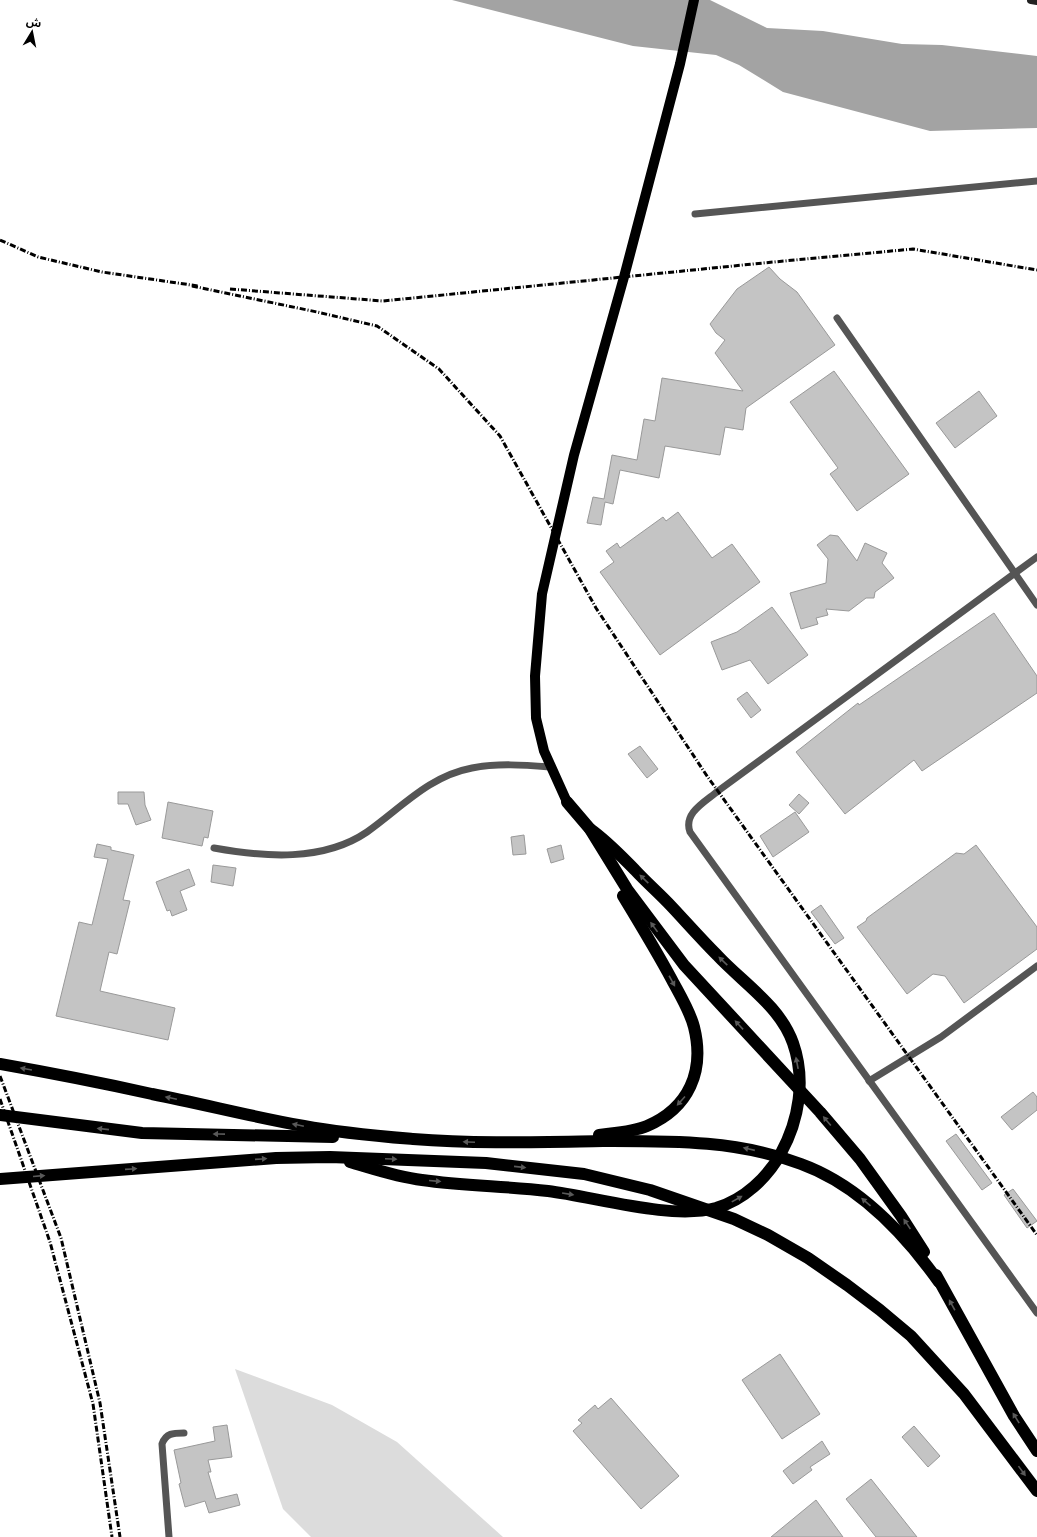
<svg xmlns="http://www.w3.org/2000/svg" width="1037" height="1537" font-family="Arial,'Noto Sans Arabic',sans-serif">
	<style>
		.green { fill: #dcdcdc }
		.water { fill: #a3a3a3 }
		.building { fill: #c4c4c4; stroke: #999 }
		.lines { fill: none; stroke-linecap: round; stroke-linejoin: round }
		.lane { stroke: #555; stroke-width: 7 }
		.secondary { stroke: #222; stroke-width: 8 }
		.primary { stroke: #000; stroke-width: 10 }
		.highway { stroke: #000; stroke-width: 12 }
		.rail { stroke: #000; stroke-width: 3; stroke-dasharray: 6 2 1 2; stroke-linecap: butt }
		.oneway { fill: #595959 }
	</style>
	<rect width="100%" height="100%" fill="#fff"/>
	<polygon class="green" points="235,1369 332,1405 397,1442 503,1537 311,1537 283,1509"/>
	<polygon class="water" points="452,0 710,0 767,28 823,31 902,44 942,45 1037,56 1037,128 930,131 783,92 739,65 716,55 633,46"/>
	<g class="building">
		<polygon points="769,267 780,279 797,292 835,345 746,408 743,430 725,427 720,455 665,446 659,478 620,470 613,504 605,502 601,525 587,523 593,497 604,499 612,455 637,460 644,419 655,421 662,378 743,391 715,353 725,340 716,333 710,324 737,289"/>
		<polygon points="834,371 909,474 857,511 830,474 838,468 790,402"/>
		<polygon points="979,391 997,416 955,448 936,423"/>
		<polygon points="678,512 712,558 732,544 760,582 660,655 600,572 614,562 606,551 617,543 620,548 663,517 666,521"/>
		<polygon points="830,535 838,536 857,561 865,543 887,553 882,563 894,578 875,592 874,598 866,598 849,611 826,609 828,615 816,618 818,624 801,629 790,593 826,583 828,559 817,545"/>
		<polygon points="772,607 808,655 768,684 750,660 722,670 711,642 737,632"/>
		<polygon points="994,613 1037,676 1037,693 922,771 914,760 845,814 796,752 858,703 859,705"/>
		<polygon points="747,692 761,710 751,718 737,699"/>
		<polygon points="640,746 658,769 647,778 628,754"/>
		<polygon points="118,792 144,792 145,805 151,820 136,825 128,804 118,804"/>
		<polygon points="799,794 809,803 799,814 789,805"/>
		<polygon points="168,802 213,811 208,838 204,837 202,846 162,838"/>
		<polygon points="795,812 809,832 773,857 760,836"/>
		<polygon points="524,835 526,854 513,855 511,837"/>
		<polygon points="97,844 111,847 111,850 134,855 123,900 130,901 117,954 109,952 100,991 175,1008 168,1040 56,1016 79,922 92,925 108,859 94,857"/>
		<polygon points="561,845 564,859 551,863 547,849"/>
		<polygon points="976,845 1037,927 1037,949 964,1003 945,976 933,974 907,994 857,927 866,921 867,918 956,853 964,854"/>
		<polygon points="213,865 236,868 233,886 211,882"/>
		<polygon points="189,869 195,885 180,891 187,910 172,916 170,910 167,911 156,882"/>
		<polygon points="821,905 844,938 835,944 811,912"/>
		<polygon points="1033,1092 1037,1097 1037,1110 1012,1130 1001,1117"/>
		<polygon points="956,1134 992,1183 982,1190 946,1141"/>
		<polygon points="1013,1189 1037,1221 1027,1228 1004,1195"/>
		<polygon points="780,1354 820,1414 782,1439 742,1380"/>
		<polygon points="611,1398 679,1476 641,1509 573,1431 582,1423 578,1420 595,1405 598,1409"/>
		<polygon points="227,1425 232,1457 208,1460 211,1472 208,1472 216,1499 237,1494 240,1505 209,1513 205,1501 185,1507 179,1484 181,1483 174,1450 215,1441 213,1427"/>
		<polygon points="914,1426 940,1456 928,1467 902,1437"/>
		<polygon points="822,1441 830,1454 810,1467 812,1470 793,1484 783,1471"/>
		<polygon points="871,1479 917,1537 876,1537 846,1499"/>
		<polygon points="816,1500 843,1537 771,1537"/>
	</g>
	<g class="lines">
		<g class="lane">
			<polyline points="695,214 1037,181"/>
			<polyline points="837,318 1037,605"/>
			<path d="M1037 557 718 791C705 802 683 813 690 832L1037 1313"/>
			<path d="M214 848C264 857 323 862 367 832 401 808 429 776 472 768 497 763 524 765 550 767"/>
			<polyline points="869,1081 941,1037 1037,966"/>
			<path d="M169 1537 162 1444C166 1433 173 1433 184 1433"/>
		</g>
		<polyline class="secondary" points="1031,0 1037,1"/>
		<polyline class="primary" points="567,802 544,751 536,718 535,676 542,594 574,455 624,277 680,64 694,0"/>
		<g class="highway">
			<polyline points="567,802 590,829 627,889 684,965 820,1112 860,1159 901,1216 924,1252"/>
			<path d="M0 1064C51 1073 102 1083 152 1094 203 1104 253 1117 304 1126 340 1133 377 1136 413 1139 476 1144 540 1142 603 1141 671 1141 737 1140 801 1164 859 1185 904 1233 939 1282"/>
			<polyline points="0,1115 142,1133 333,1137"/>
			<path d="M599 1135C614 1133 633 1132 647 1126 689 1108 705 1071 694 1027 690 1011 680 995 672 980 657 952 640 924 623 896"/>
			<path d="M350 1162C374 1169 397 1177 422 1180 464 1186 506 1186 548 1191 596 1197 670 1220 716 1208 744 1200 768 1177 781 1153 799 1120 806 1080 793 1043 780 1006 743 983 717 955 701 939 687 923 672 907 660 894 647 883 635 870 620 855 607 841 590 829"/>
			<polyline points="0,1179 276,1158 330,1157 486,1163 584,1174 650,1190 734,1219 768,1235 808,1258 847,1285 880,1310 911,1336 964,1394 1037,1491"/>
			<polyline points="936,1275 1014,1416 1037,1451"/>
		</g>
		<g class="rail">
			<polyline points="0,240 38,257 102,272 198,286"/>
			<polyline points="192,286 317,312 377,326 439,369 500,436 596,608 707,776 1037,1235"/>
			<polyline points="230,289 383,301 763,263 913,249 1037,270"/>
			<polyline points="0,1076 61,1238 100,1403 120,1537"/>
			<polyline points="0,1099 50,1242 93,1404 112,1537"/>
		</g>
	</g>
	<defs><path id="oneway-solid" d="M-6-.8H1V-3.2L6.5 0L1 3.2V.8H-6Z"/></defs>
	<g class="oneway">
		<use href="#oneway-solid" transform="translate(644 879) rotate(-136)"/>
		<use href="#oneway-solid" transform="translate(654 927) rotate(-126)"/>
		<use href="#oneway-solid" transform="translate(723 961) rotate(-136)"/>
		<use href="#oneway-solid" transform="translate(672 981) rotate(61)"/>
		<use href="#oneway-solid" transform="translate(739 1025) rotate(-133)"/>
		<use href="#oneway-solid" transform="translate(797 1063) rotate(-101)"/>
		<use href="#oneway-solid" transform="translate(26 1069) rotate(-170)"/>
		<use href="#oneway-solid" transform="translate(171 1098) rotate(-168)"/>
		<use href="#oneway-solid" transform="translate(681 1101) rotate(132)"/>
		<use href="#oneway-solid" transform="translate(827 1121) rotate(-130)"/>
		<use href="#oneway-solid" transform="translate(298 1125) rotate(-168)"/>
		<use href="#oneway-solid" transform="translate(103 1129) rotate(-174)"/>
		<use href="#oneway-solid" transform="translate(219 1134) rotate(-179)"/>
		<use href="#oneway-solid" transform="translate(469 1142) rotate(-178)"/>
		<use href="#oneway-solid" transform="translate(749 1149) rotate(-167)"/>
		<use href="#oneway-solid" transform="translate(261 1159) rotate(-4)"/>
		<use href="#oneway-solid" transform="translate(391 1159) rotate(3)"/>
		<use href="#oneway-solid" transform="translate(520 1167) rotate(6)"/>
		<use href="#oneway-solid" transform="translate(131 1169) rotate(-4)"/>
		<use href="#oneway-solid" transform="translate(39 1176) rotate(-5)"/>
		<use href="#oneway-solid" transform="translate(435 1181) rotate(5)"/>
		<use href="#oneway-solid" transform="translate(568 1194) rotate(9)"/>
		<use href="#oneway-solid" transform="translate(737 1199) rotate(-29)"/>
		<use href="#oneway-solid" transform="translate(866 1202) rotate(-139)"/>
		<use href="#oneway-solid" transform="translate(907 1224) rotate(-124)"/>
		<use href="#oneway-solid" transform="translate(952 1305) rotate(-119)"/>
		<use href="#oneway-solid" transform="translate(1016 1418) rotate(-122)"/>
		<use href="#oneway-solid" transform="translate(1022 1471) rotate(54)"/>
	</g>
	<g transform="translate(32 32) rotate(10)" stroke="#ffffff" stroke-width="3" paint-order="stroke">
	<path d="M0-3L7 15L0 10L-7 15Z" fill="#000000"/>
	<text y="-6" font-size="11" font-weight="bold" text-anchor="middle" fill="#000000">ش</text>
	</g>
</svg>
